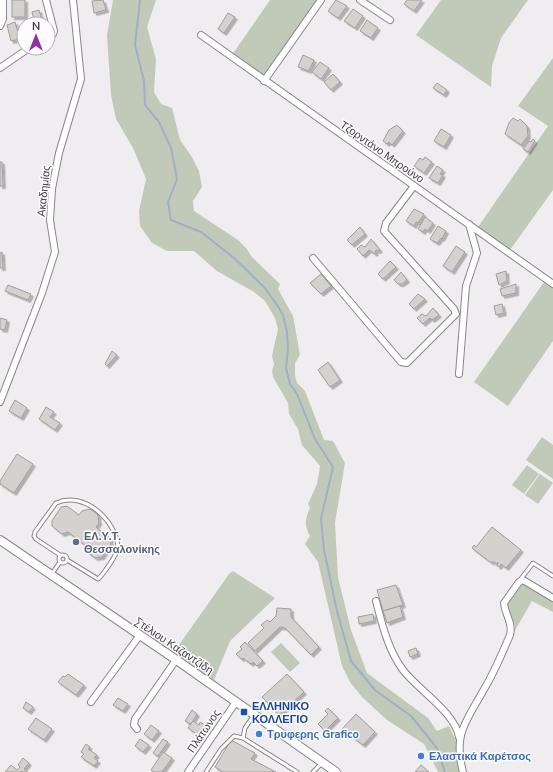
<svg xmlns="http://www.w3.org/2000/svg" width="553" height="772" font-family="'Nunito Sans',sans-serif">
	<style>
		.green { fill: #c1cab9 }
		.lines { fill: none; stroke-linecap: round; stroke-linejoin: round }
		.stream { stroke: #a0afc9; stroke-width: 2 }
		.building { fill: #d4d2cf; stroke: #a09d9b; filter: url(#shadow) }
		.lane-casing { stroke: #888689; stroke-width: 5 }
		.street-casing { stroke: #888689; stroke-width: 8 }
		.secondary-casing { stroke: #888689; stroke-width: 10 }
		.lane { stroke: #fff; stroke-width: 3 }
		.street { stroke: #fff; stroke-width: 6 }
		.secondary { stroke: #fff; stroke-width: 8 }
		.service-dot { fill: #5c6f8a; stroke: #fdfbfe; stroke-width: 1.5 }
		.transit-dot { fill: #1a4fb4; stroke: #fdfbfe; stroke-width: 1.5 }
		.shop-dot { fill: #3f7fe0; stroke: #fdfbfe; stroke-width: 1.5 }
		.labels { text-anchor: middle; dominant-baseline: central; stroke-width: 3; stroke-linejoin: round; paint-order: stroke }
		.street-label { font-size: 11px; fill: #3d3c3d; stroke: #fdfbfe }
		.service-label { font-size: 11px; font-weight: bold; fill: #4e5e75; stroke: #fdfbfe; text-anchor: start }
		.transit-label { font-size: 11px; font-weight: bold; fill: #164399; stroke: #fdfbfe; text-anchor: start }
		.shop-label { font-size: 11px; font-weight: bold; fill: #366cbe; stroke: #fdfbfe; text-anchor: start }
	</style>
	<defs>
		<filter id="shadow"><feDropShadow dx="2.5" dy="2.5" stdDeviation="0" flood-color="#0004"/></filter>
	</defs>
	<rect width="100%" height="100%" fill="#f0edf0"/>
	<g class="green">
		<path d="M113 0H156L147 27 156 59 154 92 161 104 172 108 180 140 192 157 199 171 202 187 193 201 194 211 238 240 247 249 251 256 280 284 278 289 293 316 300 355 295 363V376L297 383 305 391 324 440 333 441 345 463 335 523 338 577 351 630 367 673 428 718 437 731 449 726 456 741 459 772H438L424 744 387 720 362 697 350 682 342 666 318 562 305 544 310 536C304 526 305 518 310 508L308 504 317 484 320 466 302 445 298 429 289 414 288 403 273 377 272 371 274 364 272 356 278 329 275 318 265 301 254 292 217 271 194 251H167L152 243 140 226 139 211 146 179 133 148 116 119 111 95 107 35Z"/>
		<polygon points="270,0 319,0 265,77 232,55"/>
		<polygon points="441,0 528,0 501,38 492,66 491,87 416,35"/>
		<polygon points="553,58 553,190 510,250 478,227 548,126 518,106"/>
		<polygon points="544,282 553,288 553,341 508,406 474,382"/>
		<polygon points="542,437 553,445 553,479 526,460"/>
		<polygon points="527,465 539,474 524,494 512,485"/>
		<polygon points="540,474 553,483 538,504 525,495"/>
		<polygon points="233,571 275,598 230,641 214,680 174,652 229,574"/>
		<polygon points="523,582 553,601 553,612 532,601 514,632 515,626 507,603 521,584"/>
		<polygon points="281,643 300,663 290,672 271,652"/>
	</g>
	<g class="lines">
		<polyline class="stream" points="140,0 135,45 144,81 145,105 159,122 171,148 177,179 168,202 171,220 201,232 234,258 265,288 277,305 283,315 287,332 288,348 286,368 290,384 297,394 315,439 333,467 321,519 324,550 337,611 351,661 375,690 411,716 437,748 445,772"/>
	</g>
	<g class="building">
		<rect x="12" y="0" width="13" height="17"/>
		<polygon points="103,0 106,10 94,13 92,1"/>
		<polygon points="336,0 347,6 338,18 328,11"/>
		<polygon points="407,0 422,0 414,11 404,4"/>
		<polygon points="353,9 363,16 355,28 344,21"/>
		<polygon points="39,10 43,24 35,24 32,12"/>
		<polygon points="228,13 235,17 224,33 218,29"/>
		<polygon points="367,20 378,28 371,38 360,31"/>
		<polygon points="15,22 20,39 11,41 7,25"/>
		<polygon points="303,55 314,60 309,71 298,67"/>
		<polygon points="320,62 329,68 321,79 312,72"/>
		<polygon points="333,74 340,82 331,90 324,82"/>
		<polygon points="437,83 447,90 444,95 433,88"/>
		<polygon points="513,118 518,121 520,119 527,126 528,136 521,145 505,134 509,123"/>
		<polygon points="397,125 403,131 392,145 389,142 387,144 383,141 389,130"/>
		<polygon points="441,129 451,135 444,147 434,141"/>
		<polygon points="533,139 535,141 528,152 523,149 529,141 531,142"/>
		<polygon points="425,157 432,162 424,173 414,166 420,158 423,160"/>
		<polygon points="0,162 2,162 3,186 0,186"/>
		<polygon points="437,166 443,170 440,174 443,175 438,183 429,178"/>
		<polygon points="414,209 424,214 418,223 416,222 414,226 406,221"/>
		<polygon points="425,217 433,223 428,231 425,229 423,232 418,229"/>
		<polygon points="438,226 446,231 442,239 441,238 437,243 430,239"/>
		<polygon points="360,227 365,234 352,245 347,240"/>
		<polygon points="371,239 380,250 378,251 376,250 375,254 369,250 363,256 357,249 361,245 365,247"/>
		<polygon points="456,246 465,252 452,272 443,266"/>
		<polygon points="2,252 3,268 0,268 0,253"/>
		<polygon points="390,261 396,267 383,279 378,274"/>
		<polygon points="506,271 507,281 499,285 496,274"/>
		<polygon points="401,272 407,280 402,284 398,284 394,280"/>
		<polygon points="321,274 331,286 321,294 310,283"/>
		<polygon points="516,284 516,293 502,296 500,289"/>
		<polygon points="8,285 31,294 28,300 5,291"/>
		<polygon points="418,294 425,299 414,309 409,304"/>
		<polygon points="502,304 504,313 496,315 494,306"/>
		<polygon points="433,308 439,315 432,320 430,318 423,324 417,318 422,314 426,316"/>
		<polygon points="0,318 7,320 5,330 0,329"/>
		<polygon points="112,351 117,355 107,366 105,364"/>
		<polygon points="328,362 340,380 330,387 318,370"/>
		<polygon points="15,400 27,408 21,418 9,411"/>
		<polygon points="46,407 54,412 50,417 60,423 55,430 39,419"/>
		<polygon points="17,454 33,464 14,493 0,484 0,481"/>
		<polygon points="67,506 79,515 82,511 90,509 98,515 99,523 96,527 110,538 111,544 102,557 95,558 86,551 86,546 68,532 62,534 52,526 52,521 61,507"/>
		<polygon points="492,527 521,550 506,568 501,564 499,567 497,566 498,562 497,564 494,562 490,562 472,548 474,545 476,547"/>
		<polygon points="396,585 403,605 383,611 377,590"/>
		<polygon points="400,606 403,617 387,623 383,611"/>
		<polygon points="277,608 291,609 291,617 319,647 311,655 285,628 280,627 255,651 248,643 264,628 261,625 267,620 270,622 276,616"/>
		<polygon points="373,614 374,621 359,624 358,617"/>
		<polygon points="245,642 263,661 257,666 253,662 251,664 243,658 241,659 236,654 242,649 240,647"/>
		<polygon points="416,648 418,654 410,657 408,651"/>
		<polygon points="68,674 84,685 76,695 58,682 63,676 65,677"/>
		<polygon points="287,674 304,692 279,715 262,697"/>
		<polygon points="118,698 128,704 123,711 113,705"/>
		<polygon points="26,702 33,707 29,712 23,708"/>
		<polygon points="328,708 338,718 325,731 318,724 328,714 325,711"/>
		<polygon points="192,710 197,714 191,724 185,721"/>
		<polygon points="356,714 375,732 363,745 342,729"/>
		<polygon points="36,718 52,729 44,740 28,729"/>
		<polygon points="193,721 199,725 200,722 205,725 198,735 188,728"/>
		<polygon points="151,725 159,731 152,740 144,734"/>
		<polygon points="140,739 149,745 143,752 135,746"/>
		<polygon points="163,739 168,742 158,756 153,753"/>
		<polygon points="231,740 255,753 251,759 276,772 223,772 215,767"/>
		<polygon points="86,744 90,747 88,749 97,755 94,758 98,761 94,766 81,757 84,754 81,752"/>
		<polygon points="163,752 172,758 162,772 154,772 151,770"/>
		<polygon points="23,758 29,763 24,769 27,772 5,772 11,765 17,770 20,767 18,765"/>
		<polygon points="421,765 429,772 415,772"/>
	</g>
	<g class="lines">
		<g class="lane-casing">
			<g id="lane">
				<circle cx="63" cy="559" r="4"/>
				<path d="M60 555 36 539 34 536 35 532 56 503C84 490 117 521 118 548 118 553 103 575 98 579L67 560"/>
				<polyline points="51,575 60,562"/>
				<polyline points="520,580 533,563 553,576"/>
				<polyline points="254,715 245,728 243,738 297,772"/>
				<polyline points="206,772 221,749 234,736 243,738"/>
				<polyline points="313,772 322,763"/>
			</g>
		</g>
		<g class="street-casing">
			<g id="street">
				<polyline points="46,0 54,31 53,34 48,38"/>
				<polyline points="360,0 390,20"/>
				<polyline points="0,26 3,19 3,0"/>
				<polyline points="201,35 553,284"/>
				<polyline points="0,68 29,48"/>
				<polyline points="264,81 321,0"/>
				<polyline points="313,258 401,362 407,363 456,314 454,309 384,231 386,223 414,186"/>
				<polyline points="459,374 466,286 477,253 469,224"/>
				<polyline points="0,402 42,293 55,252 50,220 52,189 59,153 81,79 73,0"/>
				<path d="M376 601C382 624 388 650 403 670 417 689 455 712 459 737"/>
				<polyline points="91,702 140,635"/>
				<polyline points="137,729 134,725 135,719 176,660"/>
				<polyline points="188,772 236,702"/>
				<path d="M463 772C453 734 466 722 483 691 494 673 502 654 510 635 513 622 505 615 504 603L519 582 523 580 553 598"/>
			</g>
		</g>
		<g class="secondary-casing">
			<polyline id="secondary" points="0,540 178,661 336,772"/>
		</g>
		<use href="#lane" class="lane"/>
		<use href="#street" class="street"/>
		<use href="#secondary" class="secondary"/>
	</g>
	<circle class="service-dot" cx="76" cy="542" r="4"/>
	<rect class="transit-dot" x="240" y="708" width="8" height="8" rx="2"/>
	<g class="shop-dot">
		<circle cx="259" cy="734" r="4"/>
		<circle cx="421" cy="756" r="4"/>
	</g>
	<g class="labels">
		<g class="street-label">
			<text transform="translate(382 152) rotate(35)">Τζορντάνο Μπρούνο</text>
			<text transform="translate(44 191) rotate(-84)">Ακαδημίας</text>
			<text transform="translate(174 646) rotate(34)">Στέλιου Καζαντζίδη</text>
			<text transform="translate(204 731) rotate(-56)">Πλάτωνος</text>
		</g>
		<g class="service-label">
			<text x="84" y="536">ΕΛ.Υ.Τ.<tspan x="84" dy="13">Θεσσαλονίκης</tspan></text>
		</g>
		<g class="transit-label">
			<text x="252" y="706">ΕΛΛΗΝΙΚΟ<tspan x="252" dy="13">ΚΟΛΛΕΓΙΟ</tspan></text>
		</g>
		<g class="shop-label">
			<text x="267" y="734">Τρυφερης Grafico</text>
			<text x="429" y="756">Ελαστικά Καρέτσος</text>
		</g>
	</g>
	<g transform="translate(36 36)"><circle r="19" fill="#fdfbfe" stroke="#b0afb1"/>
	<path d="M0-3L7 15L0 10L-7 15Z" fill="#8e339e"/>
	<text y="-6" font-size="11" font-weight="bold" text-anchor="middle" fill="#3d3c3d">N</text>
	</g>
</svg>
